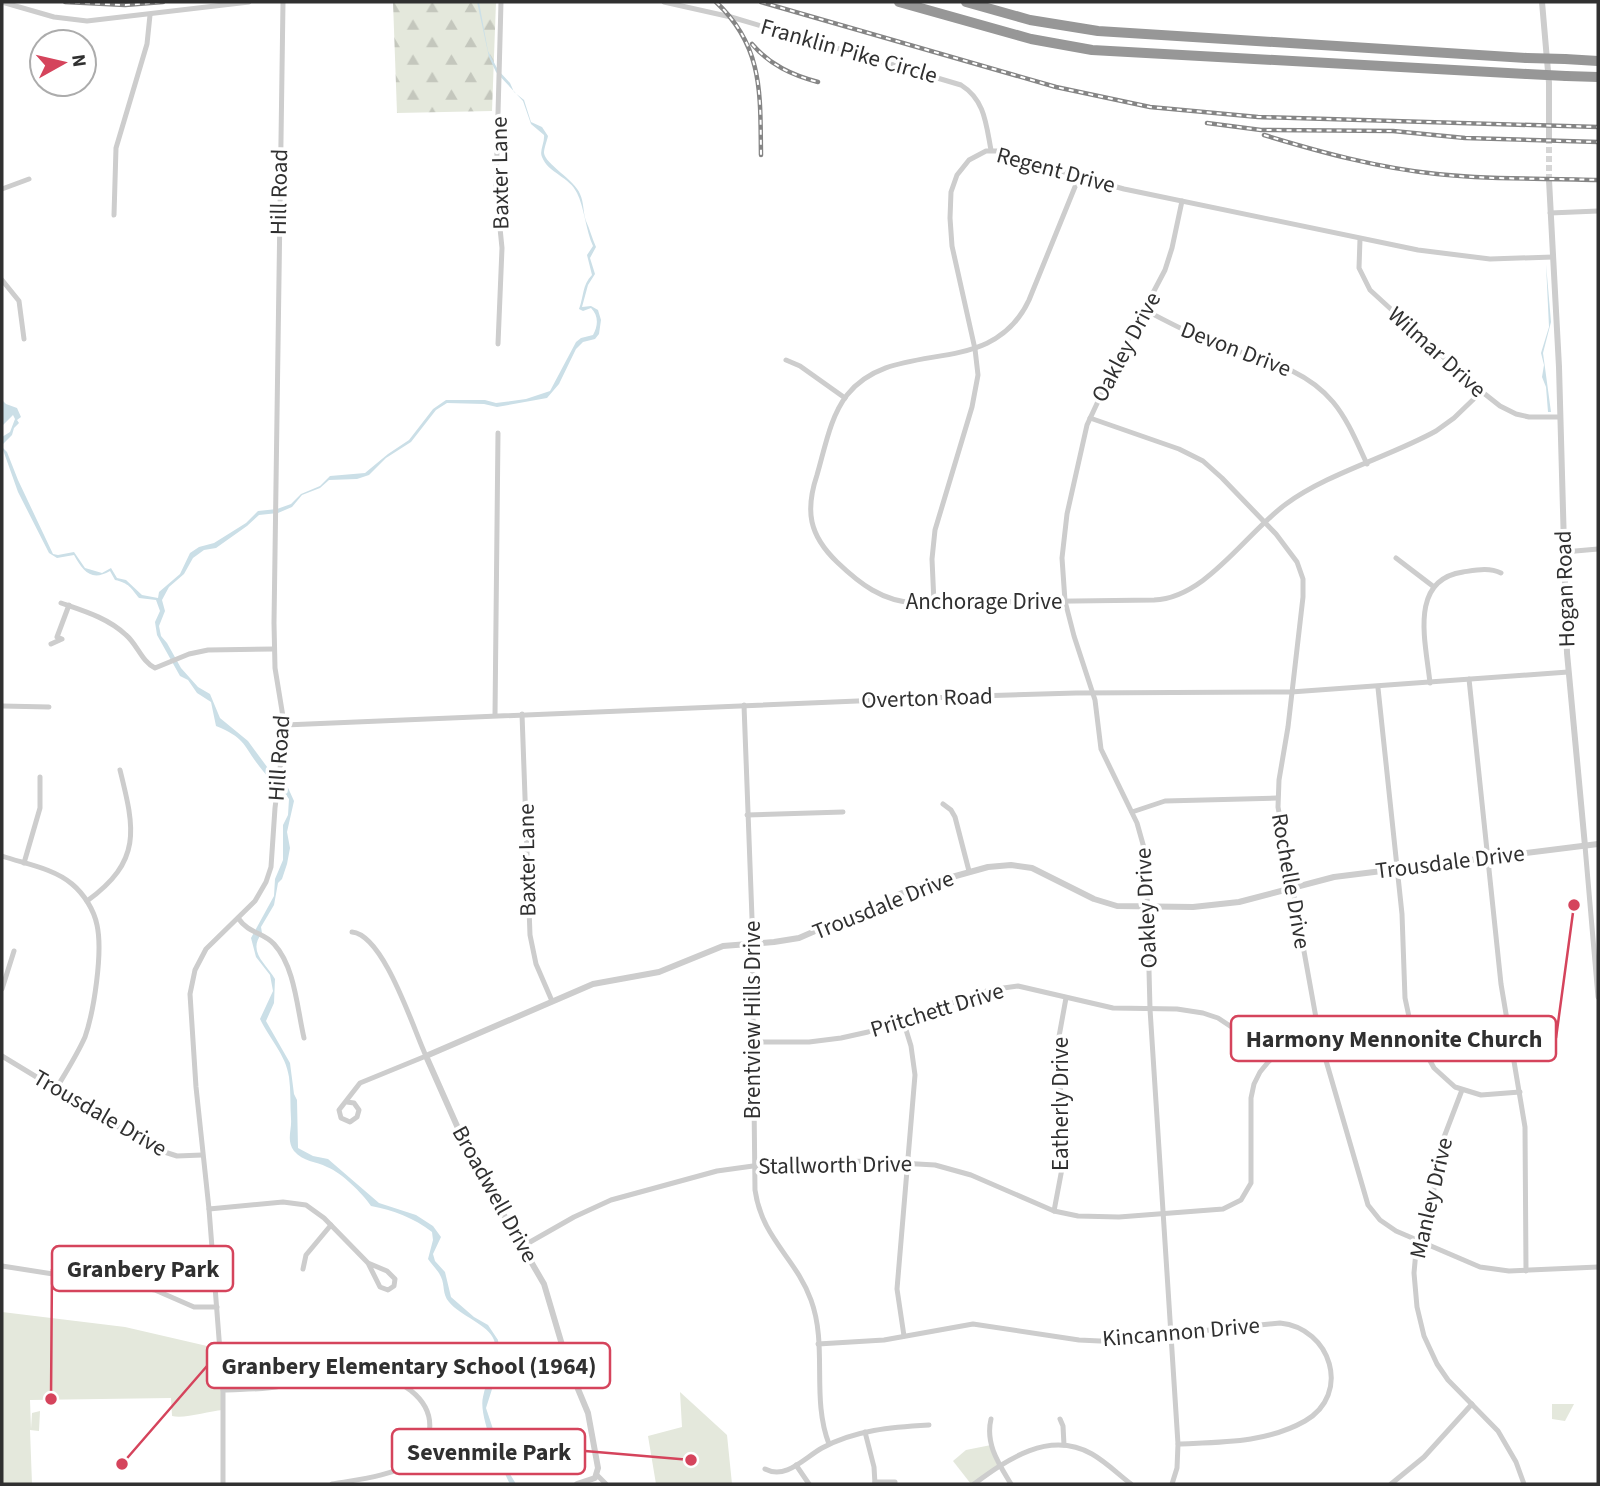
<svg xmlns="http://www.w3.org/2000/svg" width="1600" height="1486" font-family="'Source Sans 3',sans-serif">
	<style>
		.forest { fill: url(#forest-firs) }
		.park { fill: #e4e8dc }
		.water { fill: #cbdfe7 }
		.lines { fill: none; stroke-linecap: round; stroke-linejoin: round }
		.tertiary-tunnel { stroke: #d6d6d6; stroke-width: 6; stroke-dasharray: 6 3; stroke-linecap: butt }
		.minor { stroke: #cdcdcd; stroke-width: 5 }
		.tertiary { stroke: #cdcdcd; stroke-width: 6 }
		.motorway { stroke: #979797; stroke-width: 10 }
		.rail-casing { stroke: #858585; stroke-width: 4.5 }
		.rail { stroke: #fff; stroke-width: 2; stroke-dasharray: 5; stroke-linecap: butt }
		.motorway-bridge { stroke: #979797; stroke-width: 10 }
		.labels { text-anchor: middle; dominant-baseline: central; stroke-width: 7; stroke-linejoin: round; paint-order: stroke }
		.street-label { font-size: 23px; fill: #303030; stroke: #fff }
		.leader { fill: none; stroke: #d5445c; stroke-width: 2.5 }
		.callout-dot { fill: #d5445c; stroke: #fff; stroke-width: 2.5 }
		.callout { fill: #fff; stroke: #d5445c; stroke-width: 2.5 }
		.callout-label { font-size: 24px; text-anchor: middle; font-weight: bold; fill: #303030 }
	</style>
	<defs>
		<pattern id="forest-firs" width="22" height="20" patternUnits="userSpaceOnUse" patternTransform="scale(1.75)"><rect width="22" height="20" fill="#e4e8dc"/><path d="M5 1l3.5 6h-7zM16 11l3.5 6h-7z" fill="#c4c7bd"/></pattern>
	</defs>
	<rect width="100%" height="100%" fill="#fff"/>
	<polygon class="forest" points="393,2 496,2 492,111 397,113"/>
	<g class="park">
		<path d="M2 1312 125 1327 220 1349 223 1410C208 1411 185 1419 172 1416L171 1398 30 1400 31 1429 32 1413 40 1411 39 1431 30 1430 32 1484H2Z"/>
		<polygon points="680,1392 727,1435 732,1484 656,1484 648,1436 682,1427"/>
		<polygon points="1552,1404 1574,1404 1565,1421 1552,1419"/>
		<polygon points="991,1445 1001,1466 971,1484 953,1461 966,1450"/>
	</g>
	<g class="water">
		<path d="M477 2H479L488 51 498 70 510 83 514 92 524 100 531 122 542 127 548 136C547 141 544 148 544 153 545 164 575 180 580 194 584 202 583 213 586 221 590 230 592 238 596 247L590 258 595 274 588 285 582 307 591 306 598 310 601 320 599 334 595 339 583 342 576 349 559 384 547 398 497 407 484 404 447 403 436 410 411 442 386 458 369 475 357 479 329 480 320 488 302 495 292 507 278 513 259 515 247 526 216 548 204 550 193 558 184 574 169 587 162 600 165 611 159 626 161 636 167 643 181 668 198 687 210 694 220 718 248 741 273 775 285 781 294 801 287 832 290 848 287 864 282 879 278 883 274 905 261 927 262 933C247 952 266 963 275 979L274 1003 266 1021 290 1063 294 1094 297 1100 298 1148 313 1156 328 1159 379 1203 416 1215 433 1226 441 1237 433 1254 435 1261 445 1272 451 1297 474 1317 488 1325 498 1340 501 1361 486 1408 503 1459 507 1463V1469L516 1484H510C501 1466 478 1417 483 1397 487 1376 501 1362 494 1340 488 1324 460 1316 449 1302 442 1294 445 1285 441 1277 438 1270 432 1265 428 1259L433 1240 432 1232C414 1218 393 1210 371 1206 362 1193 342 1173 327 1167 316 1161 303 1162 294 1151 286 1140 292 1130 291 1119 290 1105 291 1091 289 1077 286 1055 269 1038 260 1019L273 991 270 975 256 957 251 938 274 896 275 879 283 860V825L288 815 289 799C282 789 271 781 263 771 243 747 248 739 216 726L211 702 197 693 188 680 180 676 157 635 155 622 160 611 156 600 139 598C131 588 129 583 115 580L110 571C91 582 83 571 74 555L57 558 49 553 18 492 2 447 7 452 18 480 53 554 58 555 74 552 85 568 102 573 111 568 117 578 126 580 142 595 158 598 159 592 180 574 190 553 199 547 214 543 246 523 258 511 277 509 291 504 301 494 320 486 330 476 365 473 388 454 409 440 433 409 446 400H485L496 403 526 399 550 391 576 342 581 338 593 335C598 326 599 316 591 308L583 311 579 309C584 296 582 285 592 275L587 255 593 246C586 231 584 206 577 193 570 177 548 173 542 157 539 151 545 142 544 135L531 124 523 101 496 72 489 57Z"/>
		<polygon points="1546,264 1551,322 1543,353 1551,412 1548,412 1546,387 1542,377 1544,365 1541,353 1549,327"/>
		<polygon points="2,400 6,404 17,408 21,417 17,420 19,423 14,428 12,435 2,445 2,437 10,432 15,419 13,415 2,426"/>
	</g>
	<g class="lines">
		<polyline class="tertiary-tunnel" points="1549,138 1549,180"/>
		<g class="minor">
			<polyline points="2,2 54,17 87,21 249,2"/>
			<path d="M664 2 731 17 961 85C985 100 986 124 991 150"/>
			<path d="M1079 177 1029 300C991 382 895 335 847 395 830 417 825 448 817 475 805 511 809 535 837 562 860 584 882 601 915 603L1154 600C1206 598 1245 534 1286 504 1328 473 1389 457 1436 431L1454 418 1481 392"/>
			<polyline points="2,189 29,179"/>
			<polyline points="1550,213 1598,211"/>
			<polyline points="114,215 116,148 147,44 150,15"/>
			<polyline points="1360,239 1359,268 1370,290 1476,387 1500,406 1516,414 1529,417 1560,417"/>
			<polyline points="2,280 19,301 24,339"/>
			<path d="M1145 310C1168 322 1190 334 1214 343 1256 359 1302 365 1333 402 1348 420 1357 443 1367 464"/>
			<polyline points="498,344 502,248 496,188 501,2"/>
			<polyline points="786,360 800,366 845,398"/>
			<polyline points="1090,418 1179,449 1203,461 1222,478 1276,534 1297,562 1303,579 1303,597 1288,727 1279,780 1278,807 1320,1040 1368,1205 1380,1220 1396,1231 1480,1267 1509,1271 1598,1267"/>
			<polyline points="1564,552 1598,549"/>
			<polyline points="1396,558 1434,587"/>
			<path d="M61 603C84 611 108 618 126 635 137 644 142 662 155 668L189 654 208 650 274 649"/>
			<polyline points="934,603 932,559 935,530 972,407 978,375 975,349 952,246 950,218 951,192 957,175 969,160 986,151 1001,151 1079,177 1124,189 1418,250 1490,259 1553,257"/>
			<polyline points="51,644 62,639 57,637 69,605"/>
			<polyline points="1469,679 1501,984 1525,1127 1526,1271"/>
			<path d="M1430 683C1426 643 1408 580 1463 572 1476 570 1489 567 1501 573"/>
			<polyline points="1378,688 1402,914 1405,998 1411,1026 1434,1068 1455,1087 1481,1095 1520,1092"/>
			<path d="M744 705 752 918 755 1190C762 1239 796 1258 811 1300 828 1346 811 1398 829 1444"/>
			<polyline points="2,706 49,707"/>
			<polyline points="522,714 530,935 536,964 552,1001"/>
			<polyline points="495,715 498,433"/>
			<polyline points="285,725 977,696 1076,693 1291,692 1568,672"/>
			<polyline points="943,804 951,810 955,817 969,871"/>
			<polyline points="1132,812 1165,801 1277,798"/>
			<polyline points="747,815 843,812"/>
			<polyline points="1585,846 1598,997"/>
			<path d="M2 856C25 864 53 868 72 884 84 894 94 910 97 925 103 952 94 1011 85 1037 77 1055 66 1072 56 1089"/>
			<polyline points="24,863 40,808 40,777"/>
			<path d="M87 901C142 861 135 830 120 770"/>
			<path d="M238 918C249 934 263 932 274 944 295 967 297 1008 304 1038"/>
			<polyline points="2,989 14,951"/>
			<polyline points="903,1020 911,1046 915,1075 897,1289 904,1336"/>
			<polyline points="754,1042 809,1042 841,1038 868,1032 989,990 1018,986 1113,1008 1177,1009 1203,1013 1218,1018 1236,1030 1269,1061"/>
			<polyline points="2,1056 155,1149 177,1156 202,1155"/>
			<polyline points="1462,1090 1441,1145 1431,1207 1416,1251 1414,1273 1417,1307 1424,1336 1437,1364 1448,1380 1498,1431 1516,1462 1524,1484"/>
			<path d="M347 1102 354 1103 359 1110 357 1117 350 1122 341 1118 339 1110 360 1083 426 1056C413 1028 384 935 352 932"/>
			<polyline points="209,1209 283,1202 306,1205 324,1218 368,1263 380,1287 388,1290 394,1286 395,1279 387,1271 368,1263"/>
			<polyline points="1054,1211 1064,1158 1058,1042 1066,998"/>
			<polyline points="523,1246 574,1217 611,1200 717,1171 753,1166 865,1161 935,1165 971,1175 1054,1211 1078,1216 1119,1217 1223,1209 1241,1200 1251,1183 1251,1098 1254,1084 1260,1072 1269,1061 1280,1053 1320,1040"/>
			<polyline points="2,1266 155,1290 194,1307 217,1307"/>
			<polyline points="303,1269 306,1255 331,1225"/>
			<path d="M818 1344 884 1340 973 1324 1079 1340 1100 1341 1280 1323C1331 1328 1352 1394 1305 1421 1266 1443 1222 1442 1178 1444"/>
			<path d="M223 1390C242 1389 263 1390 281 1386 310 1378 333 1366 364 1371 395 1376 436 1397 429 1434 427 1445 422 1455 413 1461 395 1476 355 1480 332 1484"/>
			<path d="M991 1419C985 1444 999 1464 1011 1484"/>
			<polyline points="1060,1419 1063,1426 1064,1445"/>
			<polyline points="865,1432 874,1467 875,1484"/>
			<polyline points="796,1465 809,1484"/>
			<path d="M765 1469C786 1480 804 1458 822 1448 855 1430 892 1427 929 1425"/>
			<polyline points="597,1475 606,1484"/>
			<polyline points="875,1482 895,1482"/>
			<polyline points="223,1484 223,1390 209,1209 196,1087 190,994 195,970 206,949 255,901 266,882 271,867 275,808 285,729 275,668 274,623 283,2"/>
			<path d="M974 1484C1008 1459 1049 1430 1092 1454 1106 1462 1118 1474 1131 1484"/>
			<polyline points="1172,1484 1177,1468 1178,1444 1150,1009 1146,855 1137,823 1101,749 1095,700 1074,636 1065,601 1062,558 1067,514 1087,425 1114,367 1165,270 1172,248 1182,201"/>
			<polyline points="1391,1484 1424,1457 1472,1404"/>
		</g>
		<g class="tertiary">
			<polyline points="1542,2 1549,83 1549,138"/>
			<polyline points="1549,180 1559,367 1567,653 1585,846"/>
			<polyline points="577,1484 595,1478 598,1468 588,1413 568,1365 544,1284 473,1162 426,1056 593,984 659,972 723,946 774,942 799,938 916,887 988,867 1011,865 1032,868 1094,899 1117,906 1193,907 1239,902 1334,877 1598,844"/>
		</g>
		<g class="motorway">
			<polyline points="899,2 1031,39 1092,50 1527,74"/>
			<polyline points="966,2 1030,20 1098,31 1527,58"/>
			<polyline points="1565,59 1598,61"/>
			<polyline points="1566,76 1598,77"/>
		</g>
		<g class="rail-casing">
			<g id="rail">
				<polyline points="65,2 125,5 163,2"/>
				<path d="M716 2C764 47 760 95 761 155"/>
				<polyline points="761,2 1056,87 1150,107 1258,117 1598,127"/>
				<path d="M752 44C770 65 792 75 818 82"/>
				<polyline points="1207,123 1261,130 1393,131 1465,138 1598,142"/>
				<path d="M1264 135C1320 152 1378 168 1437 174 1490 180 1545 178 1598 180"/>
			</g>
		</g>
		<use href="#rail" class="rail"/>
		<g class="motorway-bridge">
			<polyline points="1527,58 1565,59"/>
			<polyline points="1527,74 1566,76"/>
		</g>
	</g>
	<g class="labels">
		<g class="street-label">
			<text transform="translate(849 51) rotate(16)">Franklin Pike Circle</text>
			<text transform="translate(1056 170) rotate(15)">Regent Drive</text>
			<text transform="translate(500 173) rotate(-91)">Baxter Lane</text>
			<text transform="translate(279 192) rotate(-89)">Hill Road</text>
			<text transform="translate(1126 347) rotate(-62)">Oakley Drive</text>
			<text transform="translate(1236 349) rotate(21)">Devon Drive</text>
			<text transform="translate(1437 352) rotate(42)">Wilmar Drive</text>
			<text transform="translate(1565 589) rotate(-92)">Hogan Road</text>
			<text x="984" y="601">Anchorage Drive</text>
			<text transform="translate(927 698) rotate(-2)">Overton Road</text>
			<text transform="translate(279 758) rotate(-86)">Hill Road</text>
			<text transform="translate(527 860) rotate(-91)">Baxter Lane</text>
			<text transform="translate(1450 862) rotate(-7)">Trousdale Drive</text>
			<text transform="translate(1291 881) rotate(80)">Rochelle Drive</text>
			<text transform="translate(883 905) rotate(-22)">Trousdale Drive</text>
			<text transform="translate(1146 908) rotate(-93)">Oakley Drive</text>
			<text transform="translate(937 1010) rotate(-17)">Pritchett Drive</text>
			<text transform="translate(752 1020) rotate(-90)">Brentview Hills Drive</text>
			<text transform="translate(1060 1104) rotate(-90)">Eatherly Drive</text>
			<text transform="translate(100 1113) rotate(30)">Trousdale Drive</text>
			<text transform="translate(835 1165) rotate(-1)">Stallworth Drive</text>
			<text transform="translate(495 1194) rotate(61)">Broadwell Drive</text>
			<text transform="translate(1431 1198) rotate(-77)">Manley Drive</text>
			<text transform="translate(1181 1332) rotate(-5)">Kincannon Drive</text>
		</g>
	</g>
	<path class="leader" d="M1574 905L1556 1038M51 1399L52 1269M122 1464L207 1366M691 1460L585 1451"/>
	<g class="callout-dot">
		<circle cx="1574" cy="905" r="7"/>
		<circle cx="51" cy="1399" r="7"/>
		<circle cx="122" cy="1464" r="7"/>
		<circle cx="691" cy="1460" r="7"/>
	</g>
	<g class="callout">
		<rect x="1231" y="1016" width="325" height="45" rx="7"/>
		<rect x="52" y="1246" width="181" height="45" rx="7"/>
		<rect x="207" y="1343" width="403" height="45" rx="7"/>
		<rect x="392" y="1429" width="193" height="45" rx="7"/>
	</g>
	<g class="callout-label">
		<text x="1394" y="1047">Harmony Mennonite Church</text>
		<text x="143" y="1277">Granbery Park</text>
		<text x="409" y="1374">Granbery Elementary School (1964)</text>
		<text x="489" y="1460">Sevenmile Park</text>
	</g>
	<rect width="1600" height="1486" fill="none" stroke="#303030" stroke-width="7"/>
	<g transform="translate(63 63) rotate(82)"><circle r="33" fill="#ffffff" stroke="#acacac" stroke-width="2"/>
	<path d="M0-5L12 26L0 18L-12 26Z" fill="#d5445c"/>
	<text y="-10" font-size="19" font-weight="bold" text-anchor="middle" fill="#303030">N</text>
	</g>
</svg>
